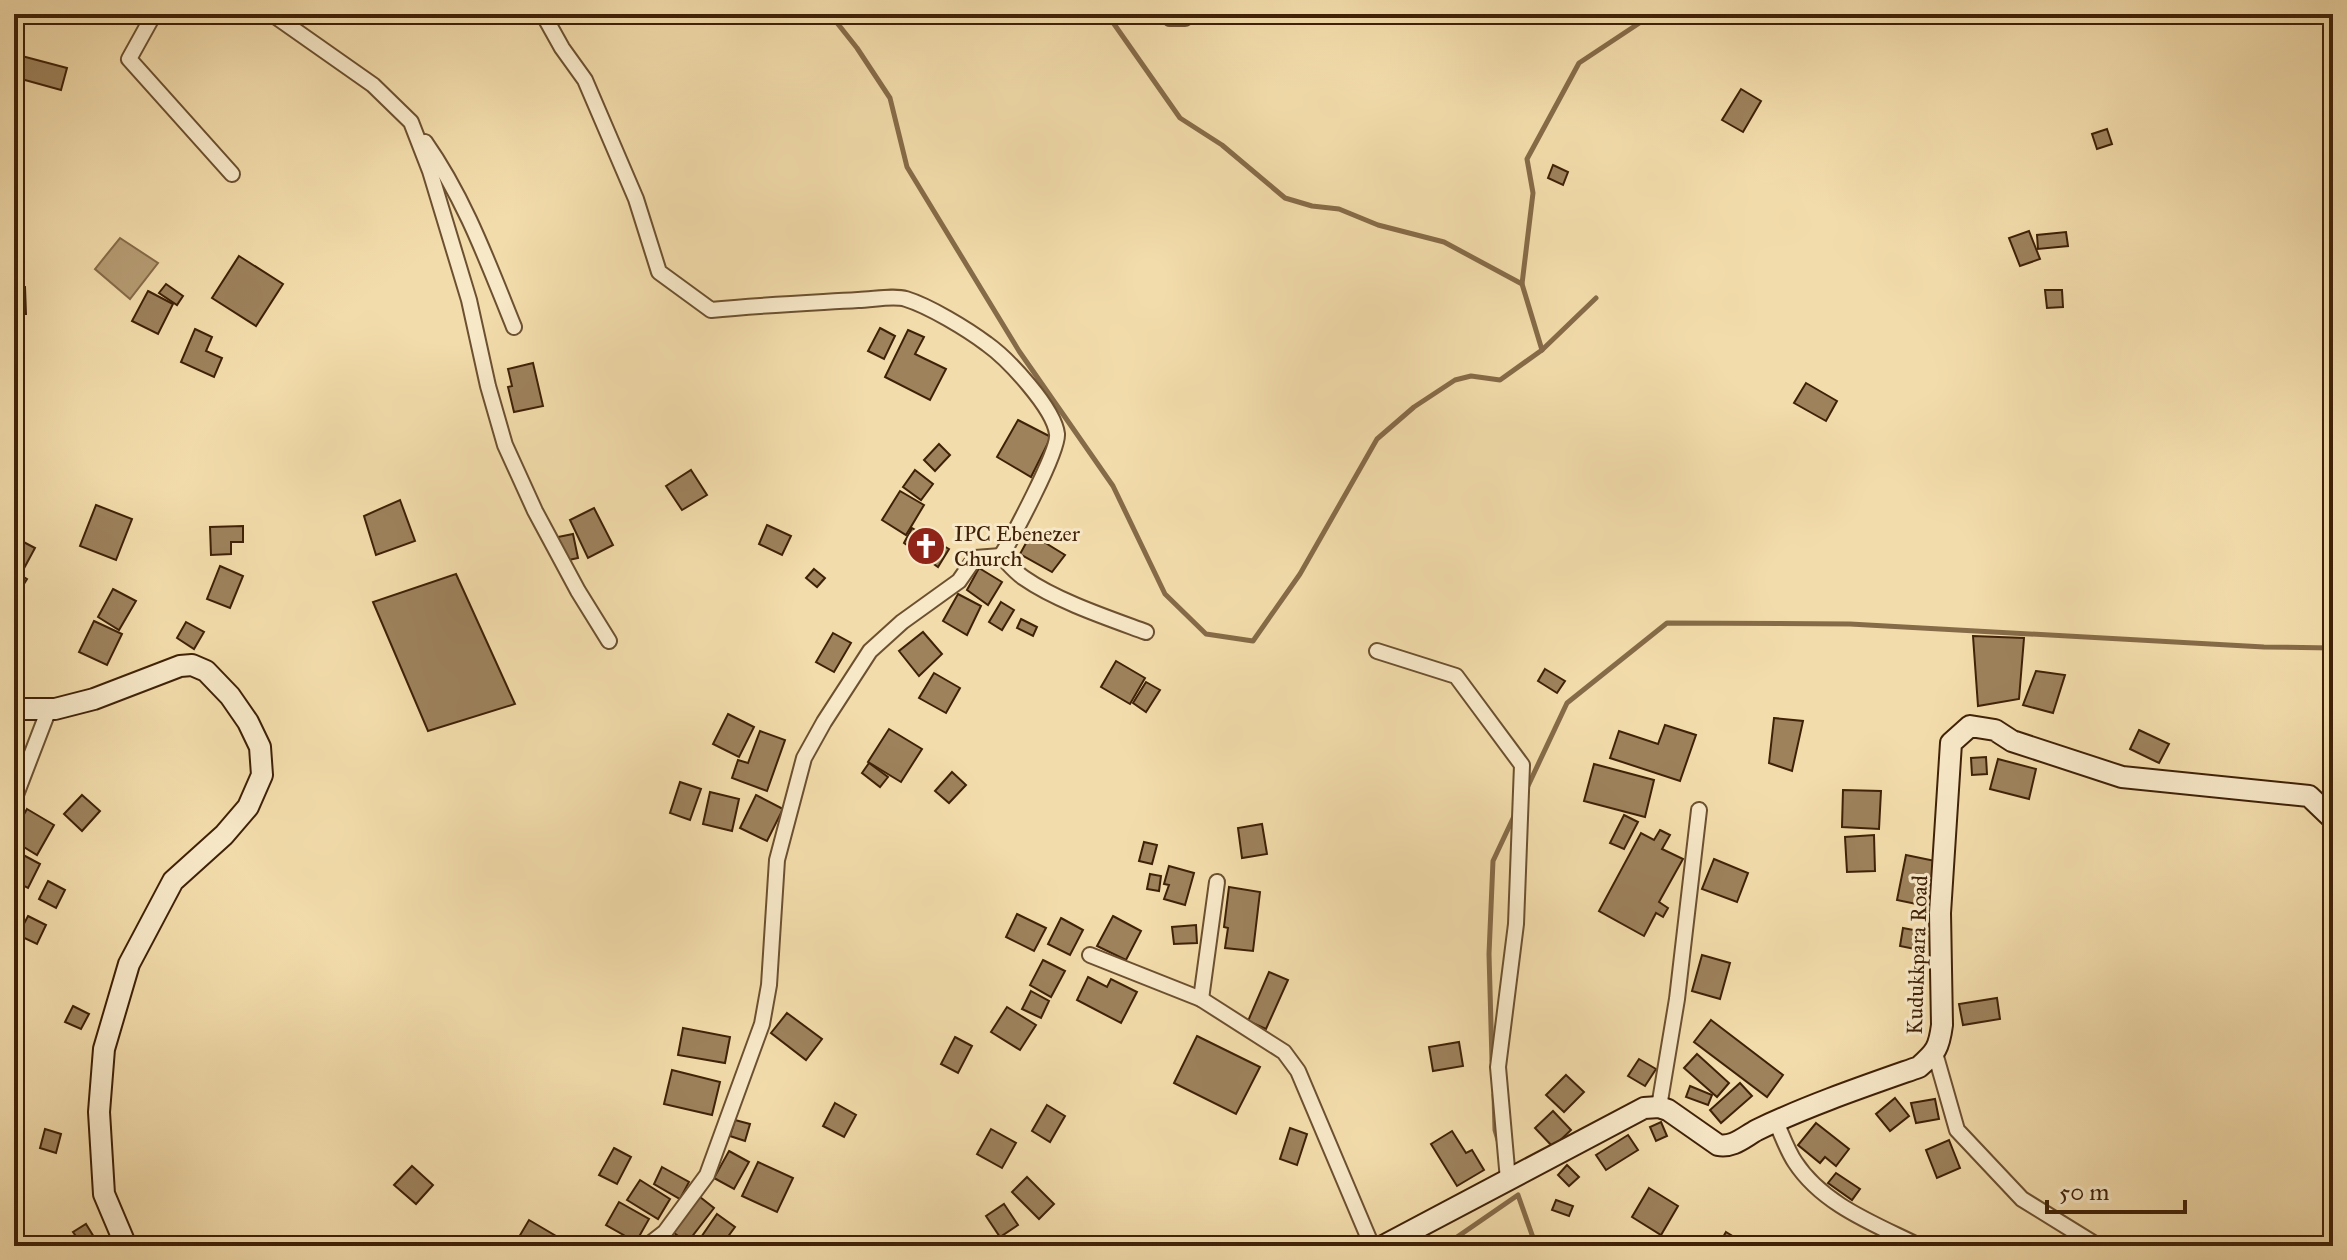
<svg xmlns="http://www.w3.org/2000/svg" width="2347" height="1260" font-family="'IM FELL Great Primer',serif">
	<style>
		.water { fill: #b69c73; stroke: #866b48; stroke-width: 2 }
		.lines { fill: none; stroke-linecap: round; stroke-linejoin: round }
		.stream { stroke: #866b48; stroke-width: 5 }
		.building { fill: #9d825c; stroke: #3f2107; stroke-width: 2 }
		.street-casing { stroke: #6c5030; stroke-width: 18 }
		.secondary-casing { stroke: #3f2107; stroke-width: 24 }
		.street { stroke: #f7e8c8; stroke-width: 14 }
		.secondary { stroke: #f7e8c8; stroke-width: 20 }
		.labels { text-anchor: middle; dominant-baseline: central; stroke-width: 6; stroke-linejoin: round; paint-order: stroke }
		.poi-label { font-size: 22px; fill: #3f2107; stroke: #f7e8c8; text-anchor: start }
		.street-label { font-size: 22px; fill: #3f2107; stroke: #f7e8c8 }
	</style>
	<rect width="100%" height="100%" fill="#f3dcab"/>
	<filter id="stains"><feTurbulence type="fractalNoise" baseFrequency=".0025" numOctaves="4"/><feColorMatrix values="0 0 0 0 .2 0 0 0 0 .09 0 0 0 0 .02 0 0 0 .5 -.17"/></filter>
	<radialGradient id="worn" r=".72"><stop offset=".6" stop-color="#630" stop-opacity="0"/><stop offset="1" stop-color="#630" stop-opacity=".3"/></radialGradient>
	<polygon class="water" points="120,238 158,263 130,299 95,269"/>
	<g class="lines">
		<g class="stream">
			<polyline points="830,14 857,48 890,98 907,167 1019,351 1113,486 1165,594 1206,634 1253,641 1300,574 1377,439 1414,407 1455,380 1471,376 1500,380 1542,350 1596,298"/>
			<polyline points="1107,14 1180,118 1222,145 1285,198 1312,206 1339,209 1378,225 1444,242 1522,284 1542,350"/>
			<polyline points="1522,284 1533,193 1527,159 1579,63 1653,14"/>
			<polyline points="1527,788 1567,703 1667,623 1850,624 2264,647 2333,648"/>
			<polyline points="1492,1061 1489,954 1493,861 1516,812"/>
			<polyline points="1494,1095 1495,1130 1498,1140"/>
			<polyline points="1444,1246 1518,1195 1536,1246"/>
		</g>
	</g>
	<g class="building">
		<polygon points="18,55 67,68 61,90 14,77"/>
		<polygon points="1741,89 1761,101 1743,132 1722,120"/>
		<polygon points="2107,129 2112,144 2097,149 2092,134"/>
		<polygon points="1553,165 1568,172 1563,185 1548,178"/>
		<polygon points="2029,231 2040,259 2020,266 2009,238"/>
		<polygon points="2066,232 2068,246 2038,249 2037,235"/>
		<polygon points="239,256 283,284 256,326 212,298"/>
		<polygon points="166,284 183,296 177,305 159,293"/>
		<polygon points="25,287 26,314 14,314 14,288"/>
		<polygon points="2045,290 2062,290 2063,307 2047,308"/>
		<polygon points="148,291 173,304 158,334 132,321"/>
		<polygon points="880,328 895,336 884,359 868,351"/>
		<polygon points="195,329 212,337 206,351 222,358 214,377 181,362"/>
		<polygon points="908,330 924,337 915,354 946,369 930,400 885,377"/>
		<polygon points="533,363 543,406 514,412 508,387 512,386 508,369"/>
		<polygon points="1806,383 1837,401 1826,421 1794,403"/>
		<polygon points="1018,420 1051,437 1031,477 997,457"/>
		<polygon points="939,444 950,455 935,471 924,460"/>
		<polygon points="691,470 707,495 682,510 666,486"/>
		<polygon points="915,470 933,484 921,500 903,487"/>
		<polygon points="900,491 924,505 906,535 882,520"/>
		<polygon points="400,500 415,541 376,555 364,516"/>
		<polygon points="96,505 132,519 116,560 80,546"/>
		<polygon points="594,508 613,545 588,558 570,520"/>
		<polygon points="767,525 791,536 782,555 759,544"/>
		<polygon points="243,526 243,542 231,542 231,554 211,555 210,527"/>
		<polygon points="912,528 949,549 938,567 904,543"/>
		<polygon points="573,534 578,558 564,561 558,537"/>
		<polygon points="1031,534 1065,555 1052,572 1020,554"/>
		<polygon points="14,537 35,548 22,572 14,567"/>
		<polygon points="220,566 243,576 230,608 207,599"/>
		<polygon points="979,568 1002,582 988,605 967,590"/>
		<polygon points="814,569 825,578 817,587 806,578"/>
		<polygon points="14,571 27,579 14,600"/>
		<polygon points="456,574 515,704 428,731 373,602"/>
		<polygon points="113,589 136,601 119,630 98,617"/>
		<polygon points="958,594 981,606 967,635 943,621"/>
		<polygon points="1001,602 1014,610 1002,630 989,622"/>
		<polygon points="1021,619 1037,627 1033,636 1017,628"/>
		<polygon points="94,621 122,634 107,665 79,652"/>
		<polygon points="186,622 204,632 194,649 177,638"/>
		<polygon points="923,632 942,654 919,676 899,651"/>
		<polygon points="833,633 851,643 834,672 816,662"/>
		<polygon points="1973,636 2024,638 2019,699 1978,706"/>
		<polygon points="1116,661 1145,678 1130,704 1101,687"/>
		<polygon points="1545,669 1565,681 1557,693 1538,681"/>
		<polygon points="2036,671 2065,675 2053,713 2023,705"/>
		<polygon points="934,673 960,688 946,713 919,698"/>
		<polygon points="1146,682 1160,690 1146,712 1133,703"/>
		<polygon points="728,714 754,727 739,757 713,744"/>
		<polygon points="1774,718 1803,721 1792,771 1769,763"/>
		<polygon points="1665,725 1696,735 1680,781 1610,758 1619,731 1658,744"/>
		<polygon points="889,729 922,749 901,782 868,762"/>
		<polygon points="2139,730 2169,744 2159,763 2130,749"/>
		<polygon points="760,731 785,740 767,791 732,778 738,760 748,763"/>
		<polygon points="1986,757 1987,774 1972,775 1971,758"/>
		<polygon points="1998,759 2036,769 2029,799 1990,789"/>
		<polygon points="869,763 888,777 880,787 862,773"/>
		<polygon points="1594,764 1654,780 1645,817 1584,801"/>
		<polygon points="952,772 966,785 949,803 935,791"/>
		<polygon points="680,782 701,789 690,820 670,813"/>
		<polygon points="1843,790 1881,791 1879,829 1842,827"/>
		<polygon points="710,792 739,799 732,831 703,824"/>
		<polygon points="82,795 100,811 82,831 64,814"/>
		<polygon points="756,795 783,809 767,841 740,828"/>
		<polygon points="27,809 54,825 37,855 14,841 14,832"/>
		<polygon points="1624,815 1638,822 1624,849 1610,843"/>
		<polygon points="1262,824 1267,854 1242,858 1238,828"/>
		<polygon points="1660,830 1670,835 1662,849 1683,859 1659,902 1668,908 1663,917 1656,913 1644,936 1599,911 1641,833 1654,840"/>
		<polygon points="1874,835 1875,871 1847,872 1845,837"/>
		<polygon points="1144,842 1157,845 1152,864 1139,861"/>
		<polygon points="14,850 40,864 28,888 14,881"/>
		<polygon points="1906,855 1940,862 1931,907 1897,900"/>
		<polygon points="1714,859 1748,873 1737,902 1702,889"/>
		<polygon points="1169,866 1194,873 1185,905 1164,899 1169,885 1164,884"/>
		<polygon points="1150,874 1161,876 1159,891 1147,889"/>
		<polygon points="48,881 65,890 56,908 39,899"/>
		<polygon points="1229,887 1260,892 1253,951 1225,948 1228,928 1224,927"/>
		<polygon points="1017,914 1046,928 1034,951 1006,937"/>
		<polygon points="28,916 46,925 37,944 18,935"/>
		<polygon points="1113,916 1141,931 1126,960 1097,946"/>
		<polygon points="1061,918 1083,930 1070,955 1048,944"/>
		<polygon points="1196,925 1197,943 1174,944 1172,927"/>
		<polygon points="1903,928 1924,932 1920,950 1900,946"/>
		<polygon points="1702,955 1730,963 1720,999 1692,991"/>
		<polygon points="1043,960 1065,971 1051,997 1030,985"/>
		<polygon points="1269,972 1288,980 1266,1029 1248,1021"/>
		<polygon points="1088,977 1107,987 1111,979 1137,992 1121,1023 1077,1000"/>
		<polygon points="1031,991 1049,1001 1041,1018 1022,1009"/>
		<polygon points="1997,998 2000,1019 1963,1025 1959,1004"/>
		<polygon points="73,1006 89,1014 81,1029 65,1022"/>
		<polygon points="1007,1007 1036,1025 1020,1050 991,1032"/>
		<polygon points="787,1013 822,1039 806,1060 771,1033"/>
		<polygon points="1711,1020 1783,1075 1767,1097 1694,1042"/>
		<polygon points="683,1028 730,1037 725,1063 678,1055"/>
		<polygon points="1197,1036 1260,1067 1236,1114 1174,1083"/>
		<polygon points="955,1037 972,1046 958,1073 941,1064"/>
		<polygon points="1459,1042 1463,1066 1433,1071 1429,1047"/>
		<polygon points="1697,1054 1729,1083 1717,1097 1684,1068"/>
		<polygon points="1639,1059 1656,1069 1645,1086 1628,1076"/>
		<polygon points="672,1070 720,1082 712,1115 664,1104"/>
		<polygon points="1566,1075 1584,1092 1564,1112 1546,1095"/>
		<polygon points="1740,1083 1752,1096 1721,1123 1710,1110"/>
		<polygon points="1690,1086 1712,1095 1708,1105 1686,1097"/>
		<polygon points="1895,1098 1909,1116 1890,1131 1876,1114"/>
		<polygon points="1935,1099 1939,1119 1916,1123 1911,1103"/>
		<polygon points="835,1103 856,1115 844,1137 823,1126"/>
		<polygon points="1047,1105 1065,1116 1050,1142 1032,1131"/>
		<polygon points="1553,1111 1571,1130 1553,1147 1535,1128"/>
		<polygon points="735,1120 750,1124 745,1141 730,1136"/>
		<polygon points="1661,1122 1667,1136 1656,1141 1650,1127"/>
		<polygon points="1816,1123 1849,1149 1836,1166 1825,1157 1820,1163 1798,1145"/>
		<polygon points="1290,1128 1307,1134 1297,1165 1280,1159"/>
		<polygon points="45,1129 61,1134 56,1153 40,1148"/>
		<polygon points="991,1129 1016,1143 1002,1168 977,1154"/>
		<polygon points="1452,1131 1466,1153 1472,1150 1484,1170 1457,1186 1431,1144"/>
		<polygon points="1628,1135 1638,1150 1606,1170 1596,1155"/>
		<polygon points="1949,1140 1960,1168 1937,1178 1926,1150"/>
		<polygon points="614,1148 631,1157 617,1184 599,1175"/>
		<polygon points="729,1151 749,1162 734,1189 714,1178"/>
		<polygon points="758,1162 793,1178 777,1212 742,1196"/>
		<polygon points="1567,1165 1579,1177 1569,1186 1558,1175"/>
		<polygon points="412,1166 433,1185 416,1204 394,1185"/>
		<polygon points="662,1167 689,1182 680,1199 654,1184"/>
		<polygon points="1836,1173 1860,1189 1852,1200 1828,1183"/>
		<polygon points="1027,1177 1054,1204 1039,1219 1012,1192"/>
		<polygon points="640,1180 670,1199 658,1219 627,1200"/>
		<polygon points="1649,1188 1678,1206 1661,1235 1632,1217"/>
		<polygon points="700,1197 714,1208 687,1243 673,1232"/>
		<polygon points="1556,1200 1573,1206 1569,1216 1552,1210"/>
		<polygon points="619,1202 649,1219 636,1242 606,1225"/>
		<polygon points="1004,1204 1018,1225 1000,1237 986,1216"/>
		<polygon points="717,1214 735,1227 721,1246 695,1246"/>
		<polygon points="529,1220 573,1246 524,1246 516,1242"/>
		<polygon points="86,1224 97,1242 90,1246 83,1246 73,1232"/>
		<polygon points="1726,1232 1749,1246 1718,1246"/>
	</g>
	<g class="lines">
		<g class="street-casing">
			<g id="street">
				<polyline points="154,14 129,59 232,174"/>
				<polyline points="272,14 373,85 411,122 430,171 469,300 488,386 505,445 535,511 578,591 609,641"/>
				<path d="M543 14 562 48 585 80 636 199 659 272 711 310C760 305 808 303 858 300 872 300 893 295 906 299 929 306 967 329 987 344 1008 359 1054 408 1057 434 1059 451 1012 538 1001 556"/>
				<polyline points="1168,14 1170,18 1185,18 1190,14"/>
				<path d="M425 142C465 199 488 263 514 327"/>
				<polyline points="1377,651 1456,676 1522,765 1516,924 1498,1067 1508,1180"/>
				<polyline points="14,800 49,709"/>
				<polyline points="1090,955 1201,999 1284,1052 1298,1071 1372,1246"/>
				<polyline points="1201,999 1217,882"/>
				<polyline points="1935,1053 1957,1130 2022,1199 2098,1246"/>
				<polyline points="1659,1107 1677,999 1699,810"/>
				<path d="M1776 1122C1782 1135 1787 1150 1795 1162 1823 1205 1875 1224 1919 1246"/>
				<path d="M647 1246 665 1232 707 1175 762 1024 769 985 777 860 804 758 824 722 870 651 902 622 959 581 975 558 1001 556C1008 563 1015 572 1024 578 1057 601 1108 618 1146 632"/>
			</g>
		</g>
		<g class="secondary-casing">
			<g id="secondary">
				<polyline points="14,709 55,709 94,699 180,666 192,665 206,671 230,696 248,722 260,747 262,775 248,807 224,835 173,881 129,964 104,1049 99,1112 104,1194 126,1246"/>
				<path d="M1383 1246 1644 1108 1659 1107 1668 1110 1718 1145C1733 1148 1744 1137 1757 1130 1809 1105 1865 1086 1919 1067 1936 1052 1939 1048 1942 1025L1940 913 1951 743 1970 726 1995 730 2012 741 2122 777 2309 796 2333 819"/>
			</g>
		</g>
		<use href="#street" class="street"/>
		<use href="#secondary" class="secondary"/>
	</g>
	<defs>
		<g id="church-disc" transform="scale(2)"><circle r="9.5" fill="#8f2418" stroke="#f7e8c8"/><path d="M-1.2-6h2.4v3.5h3.3v2.4h-3.3V6h-2.4V-.1h-3.3v-2.4h3.3Z" fill="#fff"/></g>
	</defs>
	<g fill-rule="evenodd">
		<use href="#church-disc" x="926" y="546"/>
	</g>
	<g class="labels">
		<g class="poi-label">
			<text x="954" y="533">IPC Ebenezer<tspan x="954" dy="25">Church</tspan></text>
		</g>
		<g class="street-label">
			<text transform="translate(1917 955) rotate(-88)">Kudukkpara Road</text>
		</g>
	</g>
	<rect width="2347" height="1260" fill="none" stroke="#f3dcab" stroke-width="48"/>
	<rect x="16" y="16" width="2315" height="1228" fill="none" stroke="#3f2107" stroke-width="4"/>
	<rect x="24" y="24" width="2299" height="1212" fill="none" stroke="#3f2107" stroke-width="2"/>
	<path d="M2047 1200v12h138v-12" fill="none" stroke="#3f2107" stroke-width="4"/>
	<text x="2059" y="1200" font-size="24" fill="#3f2107" stroke="#f7e8c8" stroke-width="6" paint-order="stroke">50 m</text>
	<rect width="100%" height="100%" filter="url(#stains)"/>
	<rect width="100%" height="100%" fill="url(#worn)"/>
</svg>
